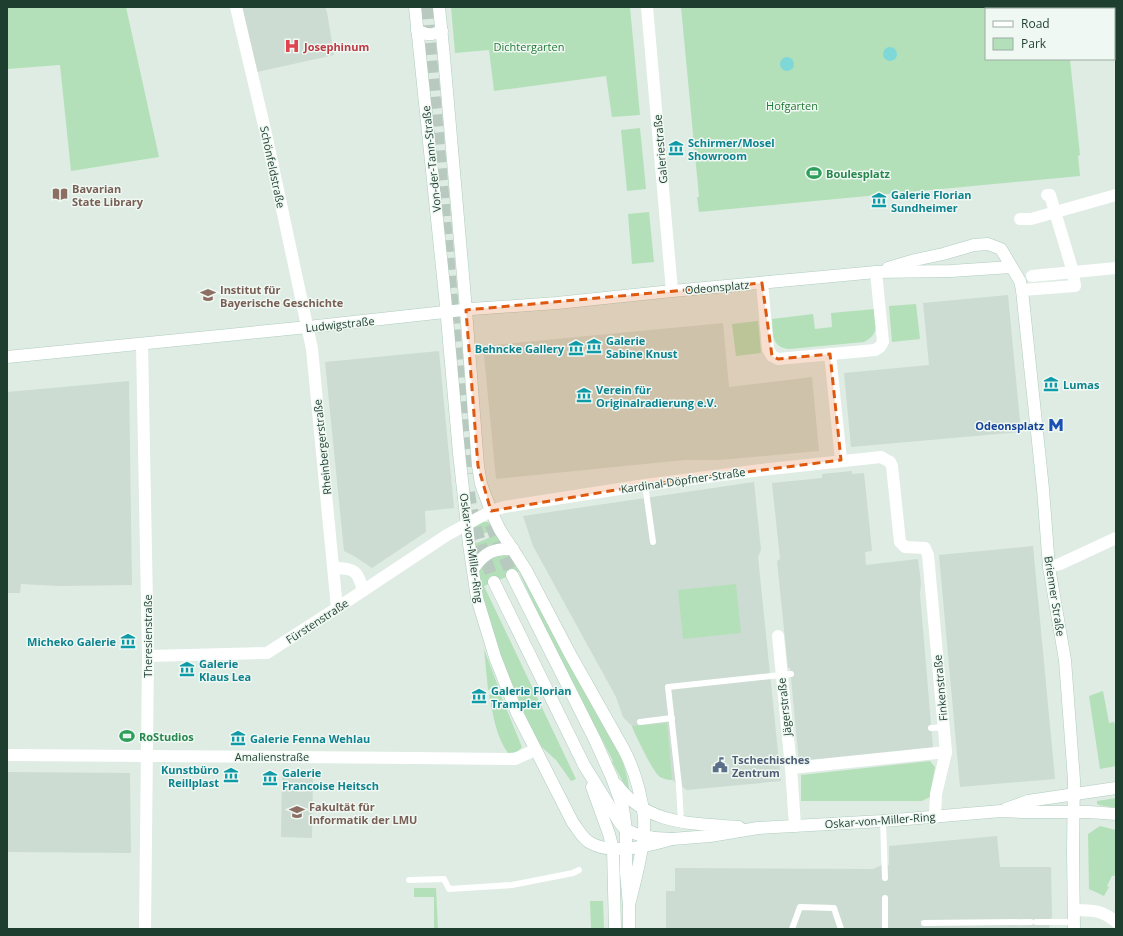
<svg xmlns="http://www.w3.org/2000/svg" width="1123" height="936" font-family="'Open Sans',sans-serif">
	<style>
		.built { fill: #ccdcd2 }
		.green { fill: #b4e0b9 }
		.water { fill: #7fd8d8 }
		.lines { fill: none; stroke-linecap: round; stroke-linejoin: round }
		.secondary-tunnel { stroke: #b8c9c0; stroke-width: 12; stroke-dasharray: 12 6; stroke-linecap: butt }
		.secondary-casing { stroke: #b0cdbe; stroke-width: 13 }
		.lane { stroke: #fff; stroke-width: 6 }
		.street { stroke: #fff; stroke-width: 12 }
		.secondary { stroke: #fff; stroke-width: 12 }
		.marked { fill: #de580e; fill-opacity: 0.2; stroke: #de580e; stroke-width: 3; stroke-dasharray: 8 5; stroke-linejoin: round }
		.labels { text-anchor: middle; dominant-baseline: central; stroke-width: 3; stroke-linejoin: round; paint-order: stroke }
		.health-label { font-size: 11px; font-weight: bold; fill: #be3a42; stroke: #eff8f2; text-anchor: start }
		.park-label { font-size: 11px; fill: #237936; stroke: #eff8f2 }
		.culture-label { font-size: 11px; font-weight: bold; fill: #0d838f; stroke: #eff8f2; text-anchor: start }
		.street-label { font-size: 11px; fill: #1e3e30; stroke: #eff8f2 }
		.leisure-label { font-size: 11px; font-weight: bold; fill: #27864d; stroke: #eff8f2; text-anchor: start }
		.education-label { font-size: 11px; font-weight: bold; fill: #785e54; stroke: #eff8f2; text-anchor: start }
		.transit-label { font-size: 11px; font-weight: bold; fill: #164399; stroke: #eff8f2; text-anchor: end }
		.service-label { font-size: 11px; font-weight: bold; fill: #4e5e75; stroke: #eff8f2; text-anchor: start }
	</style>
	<rect width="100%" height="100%" fill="#deece4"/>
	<g class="built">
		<polygon points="242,7 325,7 327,12 334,55 257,72"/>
		<polygon points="1008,295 1021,432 851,447 844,373 929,365 923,303"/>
		<polygon points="723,323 729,387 812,377 819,451 720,460 685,460 496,479 483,346"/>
		<polygon points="439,351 454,508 425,511 426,532 372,568 354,556 344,551 325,362"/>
		<polygon points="129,381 132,585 60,586 21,584 20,593 7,593 7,392"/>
		<polygon points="852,471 852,474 864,473 872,551 865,552 866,565 918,559 921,583 920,594 933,748 799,762 790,668 788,668 777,561 780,559 772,483 822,478 822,474"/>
		<polygon points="754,482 761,550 758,557 781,781 687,790 672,780 669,780 660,777 652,766 635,734 632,726 623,717 616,697 533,546 523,516"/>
		<polygon points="1033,546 1055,779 960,787 939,555"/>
		<polygon points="7,772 130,773 131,853 7,852"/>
		<polygon points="282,772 313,772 312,838 281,837"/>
		<polygon points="997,836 1000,867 1051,867 1052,916 1050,922 1049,929 666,929 666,891 675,891 675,868 873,869 884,864 889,865 889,846"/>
	</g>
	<g class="green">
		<polygon points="7,7 126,7 159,157 71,171 60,65 7,69"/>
		<polygon points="451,7 630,7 640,115 612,117 606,76 494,91 489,50 455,53"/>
		<polygon points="681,7 1057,7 1057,9 986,9 986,59 1070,59 1080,155 1078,156 1080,176 699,212 697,197 699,197"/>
		<polygon points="640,128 646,189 627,191 621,130"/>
		<polygon points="649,212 654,262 632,264 628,214"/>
		<polygon points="916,304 920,339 892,342 889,306"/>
		<path d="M875 309C876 323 880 334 864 342L790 349C771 348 773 334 772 319L813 314 815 329 832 327 831 313Z"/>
		<polygon points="758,321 761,353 736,356 732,324"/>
		<path d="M480 522H488L495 529 471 539C472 530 473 527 480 522Z"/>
		<path d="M498 534 503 544C491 543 483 547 475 555L472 545Z"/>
		<path d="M500 553 511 557C533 595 554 633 575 671 592 701 630 760 629 793L612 762 613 761 549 637 519 572 484 586 576 779 571 781 556 760 535 741 502 667 479 588 478 570 483 561Z"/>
		<polygon points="736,584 741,633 683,639 678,590"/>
		<polygon points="484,649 498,686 488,690"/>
		<polygon points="1103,691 1109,723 1114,722 1116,727 1116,766 1100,769 1089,696"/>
		<path d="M500 693 522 747 517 752 508 753C496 737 493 714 489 695Z"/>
		<path d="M667 723 672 780C668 780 664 779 660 777 652 771 636 736 632 726Z"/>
		<polygon points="930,761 935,767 930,797 922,801 801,801 801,775"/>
		<polygon points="1116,798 1116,808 1099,805 1097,804 1097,801"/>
		<polygon points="1100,826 1116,830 1116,873 1114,876 1112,876 1107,886 1109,887 1104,896 1089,889 1088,834"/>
		<polygon points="414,888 436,888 438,928 434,928 434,897 414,897"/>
		<polygon points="590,901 603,901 604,929 591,929"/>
	</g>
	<g class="water">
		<circle cx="890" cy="54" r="7"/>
		<circle cx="787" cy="64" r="7"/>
	</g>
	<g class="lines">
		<g class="secondary-tunnel">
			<polyline points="427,7 467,474"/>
			<path d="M469 492C473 524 483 553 494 582"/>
			<polyline points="484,508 496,538 512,575"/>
		</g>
		<g class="secondary-casing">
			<g id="secondary">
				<path d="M415 7 445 296 459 453 469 544 477 598 495 657 517 713 573 823C578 829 582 838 589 842 611 856 648 846 672 839"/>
				<path d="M439 7 444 57 466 310 478 466 481 484 491 511 500 530 526 570 570 654 624 750C635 771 641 794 644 817 646 841 635 881 629 905"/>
				<path d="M417 30C427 36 432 35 442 31"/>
				<polyline points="888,268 915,260 943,254 974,245 988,244 1001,249 1020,281 1022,290 1043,489 1049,567 1065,660 1074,780 1073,850 1074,929"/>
				<polyline points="7,357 308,327 472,309 557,303 672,291 876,272 951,271 1011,267"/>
				<path d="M473 569C484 553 493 548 513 549"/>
				<polyline points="512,575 595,740 612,778 623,808 626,830 626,873 629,905 629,929"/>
				<polyline points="494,582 584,765 620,823 626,830 636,834 655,838 672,839 710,836 758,828 883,821 1001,811 1023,812 1089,812 1116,814"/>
				<path d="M617 785C648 826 693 823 739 827"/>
				<polyline points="592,787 609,834 613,849 615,929"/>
				<polyline points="1006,809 1028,801 1116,788"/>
			</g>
		</g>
		<g class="lane">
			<polyline points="645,485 653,542"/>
			<polyline points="640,722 672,718"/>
			<polyline points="931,728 944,727"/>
			<polyline points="883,821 885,878"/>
			<polyline points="681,822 679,786 668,687 791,674"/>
			<polyline points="409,880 444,879 449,889 512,885 573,873 579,870"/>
			<polyline points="885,898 885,929"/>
			<polyline points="1036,922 1074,922"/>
			<polyline points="924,923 1031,922"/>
			<polyline points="792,929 800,907 834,908 841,929"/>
		</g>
		<g class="street">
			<polyline points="236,7 266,134 312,349 337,608"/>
			<polyline points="647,7 672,291"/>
			<polyline points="1020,219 1031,219 1116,195"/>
			<polyline points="1032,276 1116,268"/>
			<polyline points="762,283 768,349 772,356 778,359 875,350 880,347 883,342 876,272"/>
			<polyline points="1022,290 1075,286 1073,272 1050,195 1047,195"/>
			<polyline points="142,344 148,656 145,929"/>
			<polyline points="830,354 841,460"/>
			<polyline points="1049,567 1060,564 1116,538"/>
			<path d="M334 568C355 568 358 571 363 591"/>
			<polyline points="778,636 791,768 795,826"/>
			<polyline points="148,656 267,653 337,608 447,535 491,511 504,507 645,485 761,470 881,457 890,462 892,466 900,542 905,547 925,548 928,555 946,752 936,794 935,817"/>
			<polyline points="7,755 414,758 508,759 515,759 535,750"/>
			<polyline points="791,768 946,752"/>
			<path d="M1074 910C1093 911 1101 909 1116 922"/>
		</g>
		<use href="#secondary" class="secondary"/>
	</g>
	<path class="marked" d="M762 283 772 356 778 359 830 354 841 460 645 485 491 511 478 466 466 310Z"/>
	<defs>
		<g id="hospital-bare" transform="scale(1.2)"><path d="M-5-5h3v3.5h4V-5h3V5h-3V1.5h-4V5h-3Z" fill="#e0444e" stroke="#eff8f2" stroke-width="2.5" paint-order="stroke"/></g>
		<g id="museum-bare" transform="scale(1.2)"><path d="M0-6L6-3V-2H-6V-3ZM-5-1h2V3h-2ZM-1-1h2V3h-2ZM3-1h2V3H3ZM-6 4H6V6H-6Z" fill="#0f9aa8" stroke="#eff8f2" stroke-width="2.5" paint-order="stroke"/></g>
		<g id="stadium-bare" transform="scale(1.2)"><path d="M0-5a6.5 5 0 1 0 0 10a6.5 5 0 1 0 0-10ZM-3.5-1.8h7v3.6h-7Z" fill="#2e9e5b" stroke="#eff8f2" stroke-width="2.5" paint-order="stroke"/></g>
		<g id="library-bare" transform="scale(1.2)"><path d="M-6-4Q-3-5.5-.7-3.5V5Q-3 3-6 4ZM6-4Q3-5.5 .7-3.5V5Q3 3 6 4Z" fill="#8d6e63" stroke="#eff8f2" stroke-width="2.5" paint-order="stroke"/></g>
		<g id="university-bare" transform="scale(1.2)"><path d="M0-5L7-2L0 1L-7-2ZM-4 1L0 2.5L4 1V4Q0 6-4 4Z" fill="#8d6e63" stroke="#eff8f2" stroke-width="2.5" paint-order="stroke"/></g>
		<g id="metro-bare" transform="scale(1.2)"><path d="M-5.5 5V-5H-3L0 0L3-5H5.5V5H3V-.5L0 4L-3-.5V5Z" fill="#1a4fb4" stroke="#eff8f2" stroke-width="2.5" paint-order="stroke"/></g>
		<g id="civic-bare" transform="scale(1.2)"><path d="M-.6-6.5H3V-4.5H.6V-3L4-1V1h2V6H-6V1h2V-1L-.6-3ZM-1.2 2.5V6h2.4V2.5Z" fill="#5c6f8a" stroke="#eff8f2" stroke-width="2.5" paint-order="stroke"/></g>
	</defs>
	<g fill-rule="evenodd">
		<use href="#hospital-bare" x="292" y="46"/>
		<use href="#museum-bare" x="676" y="148"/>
		<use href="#stadium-bare" x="814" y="173"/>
		<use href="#library-bare" x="60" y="194"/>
		<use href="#museum-bare" x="879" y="200"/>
		<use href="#university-bare" x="208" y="295"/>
		<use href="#museum-bare" x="594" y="346"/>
		<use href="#museum-bare" x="576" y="348"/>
		<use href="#museum-bare" x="1051" y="384"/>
		<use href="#museum-bare" x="584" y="395"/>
		<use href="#metro-bare" x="1056" y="425"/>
		<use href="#museum-bare" x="128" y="641"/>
		<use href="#museum-bare" x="187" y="669"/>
		<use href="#museum-bare" x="479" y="696"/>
		<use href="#stadium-bare" x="127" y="736"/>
		<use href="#museum-bare" x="238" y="738"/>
		<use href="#civic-bare" x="720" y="765"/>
		<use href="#museum-bare" x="231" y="775"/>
		<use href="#museum-bare" x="270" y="778"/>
		<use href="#university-bare" x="297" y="812"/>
	</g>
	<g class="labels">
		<g class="health-label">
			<text x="304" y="46">Josephinum</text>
		</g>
		<g class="park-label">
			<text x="529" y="46">Dichtergarten</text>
			<text x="792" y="105">Hofgarten</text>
		</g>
		<g class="culture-label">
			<text x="688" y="142">Schirmer/Mosel<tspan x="688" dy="13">Showroom</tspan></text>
			<text x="891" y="194">Galerie Florian<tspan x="891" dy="13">Sundheimer</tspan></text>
			<text x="606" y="340">Galerie<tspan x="606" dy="13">Sabine Knust</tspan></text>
			<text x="564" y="348" text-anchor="end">Behncke Gallery</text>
			<text x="1063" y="384">Lumas</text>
			<text x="596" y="389">Verein für<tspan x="596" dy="13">Originalradierung e.V.</tspan></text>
			<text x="116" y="641" text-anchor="end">Micheko Galerie</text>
			<text x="199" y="663">Galerie<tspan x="199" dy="13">Klaus Lea</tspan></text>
			<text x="491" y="690">Galerie Florian<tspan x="491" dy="13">Trampler</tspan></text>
			<text x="250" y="738">Galerie Fenna Wehlau</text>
			<text x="219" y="769" text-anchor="end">Kunstbüro<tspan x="219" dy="13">Reillplast</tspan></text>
			<text x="282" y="772">Galerie<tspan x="282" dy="13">Francoise Heitsch</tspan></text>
		</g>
		<g class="street-label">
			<text transform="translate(660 149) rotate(-95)">Galeriestraße</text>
			<text transform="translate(431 159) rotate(-96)">Von-der-Tann-Straße</text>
			<text transform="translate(273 167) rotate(78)">Schönfeldstraße</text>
			<text transform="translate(717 287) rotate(-5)">Odeonsplatz</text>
			<text transform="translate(340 324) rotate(-6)">Ludwigstraße</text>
			<text transform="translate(322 447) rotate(-96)">Rheinbergerstraße</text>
			<text transform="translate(683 480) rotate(-8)">Kardinal-Döpfner-Straße</text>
			<text transform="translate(472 548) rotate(82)">Oskar-von-Miller-Ring</text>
			<text transform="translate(1055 596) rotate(81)">Brienner Straße</text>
			<text transform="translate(317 621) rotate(-33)">Fürstenstraße</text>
			<text transform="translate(147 636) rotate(-90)">Theresienstraße</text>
			<text transform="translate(940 688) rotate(-95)">Finkenstraße</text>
			<text transform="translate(784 707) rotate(-96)">Jägerstraße</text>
			<text x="272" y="756">Amalienstraße</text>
			<text transform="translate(880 820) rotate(-4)">Oskar-von-Miller-Ring</text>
		</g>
		<g class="leisure-label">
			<text x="826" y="173">Boulesplatz</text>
			<text x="139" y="736">RoStudios</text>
		</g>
		<g class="education-label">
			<text x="72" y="188">Bavarian<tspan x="72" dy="13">State Library</tspan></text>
			<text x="220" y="289">Institut für<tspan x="220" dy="13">Bayerische Geschichte</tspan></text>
			<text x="309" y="806">Fakultät für<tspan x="309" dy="13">Informatik der LMU</tspan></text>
		</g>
		<g class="transit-label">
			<text x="1044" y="425">Odeonsplatz</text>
		</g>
		<g class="service-label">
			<text x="732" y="759">Tschechisches<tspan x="732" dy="13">Zentrum</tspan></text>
		</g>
	</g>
	<rect width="1123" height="936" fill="none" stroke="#1e3e30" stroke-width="16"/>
	<rect x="985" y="8" width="130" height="52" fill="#eff8f2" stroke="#9baea4"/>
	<rect x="993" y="21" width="20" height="6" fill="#ffffff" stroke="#9baea4"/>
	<text x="1021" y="28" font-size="12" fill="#1e3e30">Road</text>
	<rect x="993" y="38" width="20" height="12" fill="#b4e0b9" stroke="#9baea4"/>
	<text x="1021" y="48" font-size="12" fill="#1e3e30">Park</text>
</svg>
